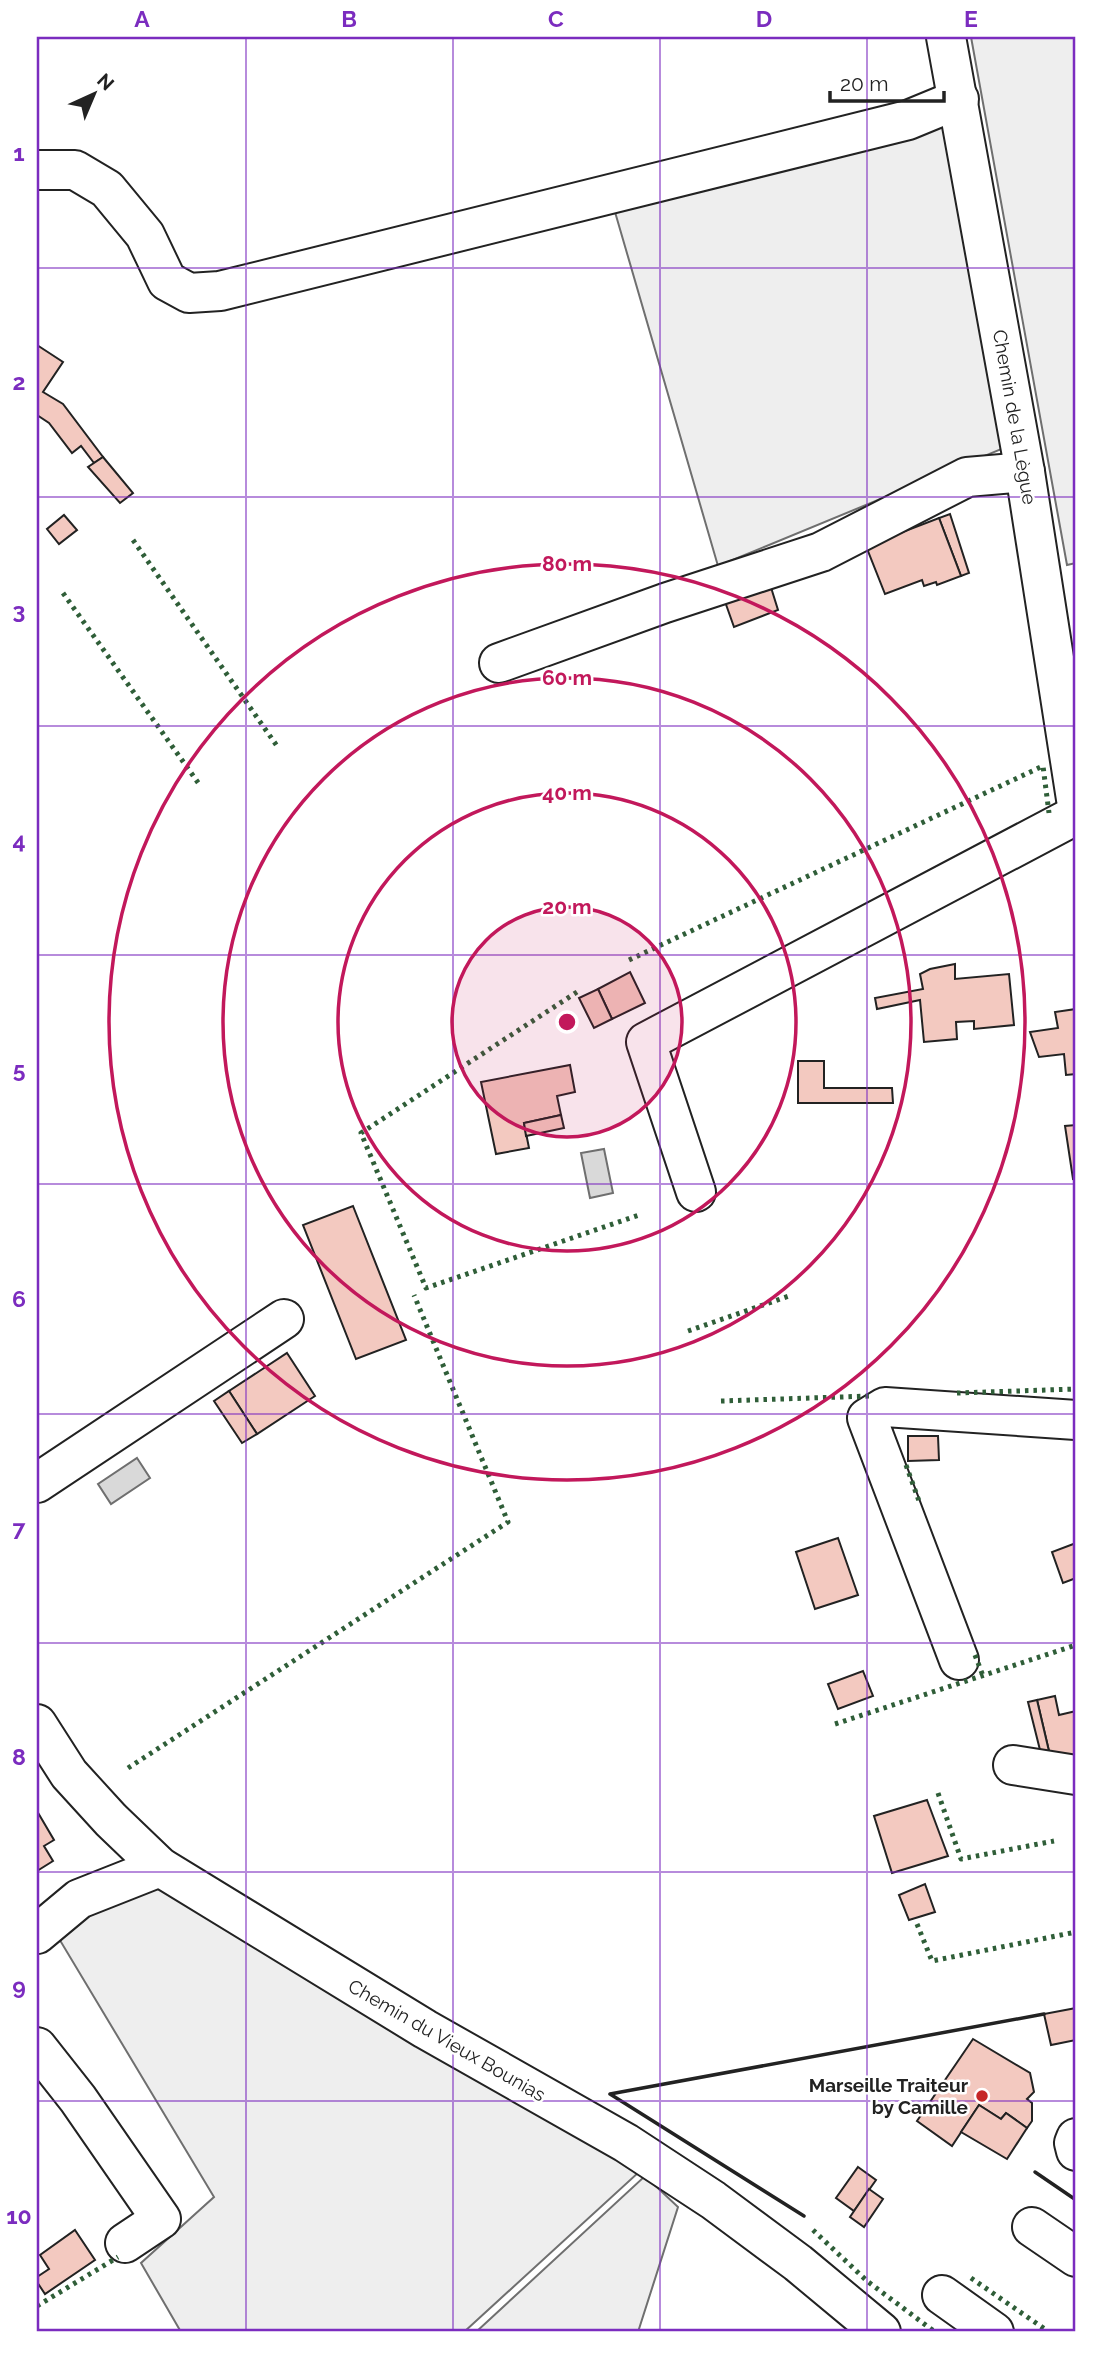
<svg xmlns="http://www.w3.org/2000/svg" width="1113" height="2369" font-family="Raleway,sans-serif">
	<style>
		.green { fill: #eee; stroke: #6f6f6f; stroke-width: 2 }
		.water { fill: #d9d9d9; stroke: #6f6f6f; stroke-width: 2 }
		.building { fill: #f3c9c0; stroke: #222; stroke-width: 2 }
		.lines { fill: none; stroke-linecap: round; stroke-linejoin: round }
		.minor-casing { stroke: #222; stroke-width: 42 }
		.minor { stroke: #fff; stroke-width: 38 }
		.hedge { stroke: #2f5e38; stroke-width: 5; stroke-dasharray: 3.5 5; stroke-linecap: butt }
		.wall { stroke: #222; stroke-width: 3.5 }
		.grid { fill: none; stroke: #7b2cbf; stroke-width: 2; stroke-opacity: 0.55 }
		.ring { fill: none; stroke: #c2185b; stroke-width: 3.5 }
		.poi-dot { fill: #c62828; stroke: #fff; stroke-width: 2.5 }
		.labels { text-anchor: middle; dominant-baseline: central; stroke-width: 5; stroke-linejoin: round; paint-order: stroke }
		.street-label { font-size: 19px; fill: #222; stroke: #fff }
		.poi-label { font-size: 19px; font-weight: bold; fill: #222; stroke: #fff; text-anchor: end }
		.centre { fill: #c2185b; stroke: #fff; stroke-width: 3.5 }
		.ring-label { font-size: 21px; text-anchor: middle; font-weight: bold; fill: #c2185b; stroke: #fff; stroke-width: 5; stroke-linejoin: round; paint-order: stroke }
		.neatline { fill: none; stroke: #7b2cbf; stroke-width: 2.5 }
		.grid-label { font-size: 23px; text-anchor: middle; font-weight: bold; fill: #7b2cbf }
	</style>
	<rect width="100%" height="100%" fill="#fff"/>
	<g class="green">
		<polygon points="971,37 1076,37 1076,563 1067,565"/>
		<polygon points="945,122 1004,448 718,566 615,212"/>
		<polygon points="165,1885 639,2172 464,2332 181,2332 141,2263 214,2197 58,1937 84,1909"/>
		<polygon points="645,2176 678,2207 638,2332 476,2332"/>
	</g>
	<g class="water">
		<polygon points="604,1149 613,1193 590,1198 581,1153"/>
		<polygon points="137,1458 150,1478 111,1504 98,1484"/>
	</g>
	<g class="building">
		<polygon points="37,345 63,362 43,392 63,404 103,457 94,463 81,446 72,453 49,423 37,415"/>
		<polygon points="103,457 133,493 120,503 88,467"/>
		<polygon points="950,514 969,573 961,576 939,518"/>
		<polygon points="64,515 77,530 59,544 47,529"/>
		<polygon points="939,518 961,576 937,585 936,582 924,586 922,580 885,594 866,546"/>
		<polygon points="769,581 778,610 734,627 723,596"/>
		<polygon points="955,964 955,979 1009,974 1014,1025 974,1029 974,1021 956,1022 957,1039 924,1042 920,1000 877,1009 875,998 923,989 920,974 930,969"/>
		<polygon points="630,972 645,1003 612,1019 598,989"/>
		<polygon points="598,989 612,1019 594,1028 579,998"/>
		<polygon points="1076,1009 1076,1074 1066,1075 1064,1054 1039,1057 1030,1032 1058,1028 1055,1012"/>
		<polygon points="798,1061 824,1061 824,1088 892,1088 893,1103 798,1103"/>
		<polygon points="570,1065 575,1092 557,1096 561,1115 524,1123 529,1148 496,1154 481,1082"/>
		<polygon points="561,1115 564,1128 526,1136 524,1123"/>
		<polygon points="1076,1125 1076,1178 1073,1179 1065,1126"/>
		<polygon points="353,1206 406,1340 356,1359 303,1225"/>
		<polygon points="287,1353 315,1396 257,1434 229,1391"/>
		<polygon points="229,1391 257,1434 242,1443 214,1401"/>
		<polygon points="908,1436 938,1436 939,1460 908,1461"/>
		<polygon points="838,1538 858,1595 815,1609 796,1552"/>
		<polygon points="1076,1543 1076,1578 1063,1583 1052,1552"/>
		<polygon points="863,1671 873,1696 838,1709 828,1684"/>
		<polygon points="1055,1696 1059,1715 1076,1711 1076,1755 1052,1764 1037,1700"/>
		<polygon points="1037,1700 1052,1764 1044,1766 1028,1702"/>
		<polygon points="927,1800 948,1856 892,1873 874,1816"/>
		<polygon points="37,1811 54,1840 44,1846 53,1861 37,1871"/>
		<polygon points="925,1884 935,1912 909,1920 899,1895"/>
		<polygon points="1076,2008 1076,2040 1051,2045 1044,2014"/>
		<polygon points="973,2039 1030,2073 1034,2092 1027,2099 1032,2103 1032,2121 1027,2128 1006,2113 1001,2119 979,2105 952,2146 917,2121"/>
		<polygon points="979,2105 1001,2119 1006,2113 1027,2128 1007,2159 961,2132"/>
		<polygon points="858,2167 876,2180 854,2211 836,2198"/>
		<polygon points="869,2189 883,2199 864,2227 850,2217"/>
		<polygon points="75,2230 95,2260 45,2294 37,2282 37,2277 49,2269 40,2255"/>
	</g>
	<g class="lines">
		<g class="minor-casing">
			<g id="minor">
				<polyline points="946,37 1025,472 1076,799"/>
				<polyline points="37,170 75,170 107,189 145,235 167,281 189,293 220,291 908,120 959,99"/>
				<polyline points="499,663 665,603 821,552 967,477 1025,472"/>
				<polyline points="696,1192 646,1042 1076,815"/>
				<polyline points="37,1483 284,1319"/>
				<polyline points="959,1660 867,1418 885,1407 1076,1420"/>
				<polyline points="37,1724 69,1774 111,1820 160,1867 425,2029 626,2143 713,2200 798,2263 881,2332"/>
				<polyline points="1013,1765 1076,1775"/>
				<polyline points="37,1934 79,1899 160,1867"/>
				<polyline points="37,2047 78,2099 161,2219 125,2243"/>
				<polyline points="1076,2138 1074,2143 1076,2151"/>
				<polyline points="1032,2227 1076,2257"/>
				<polyline points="942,2295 994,2332"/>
			</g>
		</g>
		<use href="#minor" class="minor"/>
		<g class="hedge">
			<polyline points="133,540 277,746"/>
			<polyline points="63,593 199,784"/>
			<polyline points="629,960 1043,766 1049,813"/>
			<polyline points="577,992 361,1133 426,1288 642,1214"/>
			<polyline points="688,1331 789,1296"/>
			<polyline points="957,1393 1076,1389"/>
			<polyline points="721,1401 870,1396"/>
			<polyline points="906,1465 919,1501"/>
			<polyline points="975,1655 983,1676"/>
			<polyline points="835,1724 1076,1645"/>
			<polyline points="128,1768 508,1522 414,1295"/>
			<polyline points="938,1793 961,1859 1054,1841"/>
			<polyline points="917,1924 932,1961 1076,1932"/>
			<polyline points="813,2230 867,2281 935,2332"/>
			<polyline points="971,2278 1049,2332"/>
			<polyline points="37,2306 118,2257"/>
		</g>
		<g class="wall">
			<polyline points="1035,2172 1076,2200"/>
			<polyline points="804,2216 610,2094 1044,2014"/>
		</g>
	</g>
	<path class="grid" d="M246 37V2332M453 37V2332M660 37V2332M867 37V2332M37 268H1076M37 497H1076M37 726H1076M37 955H1076M37 1184H1076M37 1414H1076M37 1643H1076M37 1872H1076M37 2101H1076"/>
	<circle cx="567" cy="1022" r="115" fill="#c2185b" fill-opacity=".12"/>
	<g class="ring">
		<circle cx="567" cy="1022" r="115"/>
		<circle cx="567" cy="1022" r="229"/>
		<circle cx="567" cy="1022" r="344"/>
		<circle cx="567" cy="1022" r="458"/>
	</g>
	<circle class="poi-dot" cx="982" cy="2096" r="7"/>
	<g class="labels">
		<g class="street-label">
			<text transform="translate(1015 417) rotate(80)">Chemin de la Lègue</text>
			<text transform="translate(447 2040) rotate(30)">Chemin du Vieux Bounias</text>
		</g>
		<g class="poi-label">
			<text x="968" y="2085">Marseille Traiteur<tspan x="968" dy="22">by Camille</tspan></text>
		</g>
	</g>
	<circle cx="567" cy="1022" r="10" class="centre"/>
	<g class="ring-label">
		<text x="567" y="571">80 m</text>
		<text x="567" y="685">60 m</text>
		<text x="567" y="800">40 m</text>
		<text x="567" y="914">20 m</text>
	</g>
	<rect width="1113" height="2369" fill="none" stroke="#ffffff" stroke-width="77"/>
	<g transform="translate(94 94) rotate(44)" stroke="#ffffff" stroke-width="5" paint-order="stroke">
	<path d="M0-5L12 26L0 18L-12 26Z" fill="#222222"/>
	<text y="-10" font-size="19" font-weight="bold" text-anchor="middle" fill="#222222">N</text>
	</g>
	<path d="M830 91v10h114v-10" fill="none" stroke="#222222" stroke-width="3.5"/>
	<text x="840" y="91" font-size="21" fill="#222222" stroke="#ffffff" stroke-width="5" paint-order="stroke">20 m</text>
	<rect x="38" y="38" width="1036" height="2292" class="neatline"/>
	<g class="grid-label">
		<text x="142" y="27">A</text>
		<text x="349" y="27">B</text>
		<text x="556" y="27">C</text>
		<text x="764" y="27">D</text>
		<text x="971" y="27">E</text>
		<text x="19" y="161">1</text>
		<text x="19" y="390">2</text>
		<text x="19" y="619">3</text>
		<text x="19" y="849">4</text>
		<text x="19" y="1078">5</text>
		<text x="19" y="1307">6</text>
		<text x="19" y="1536">7</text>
		<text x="19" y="1765">8</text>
		<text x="19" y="1995">9</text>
		<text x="19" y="2224">10</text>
	</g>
</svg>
